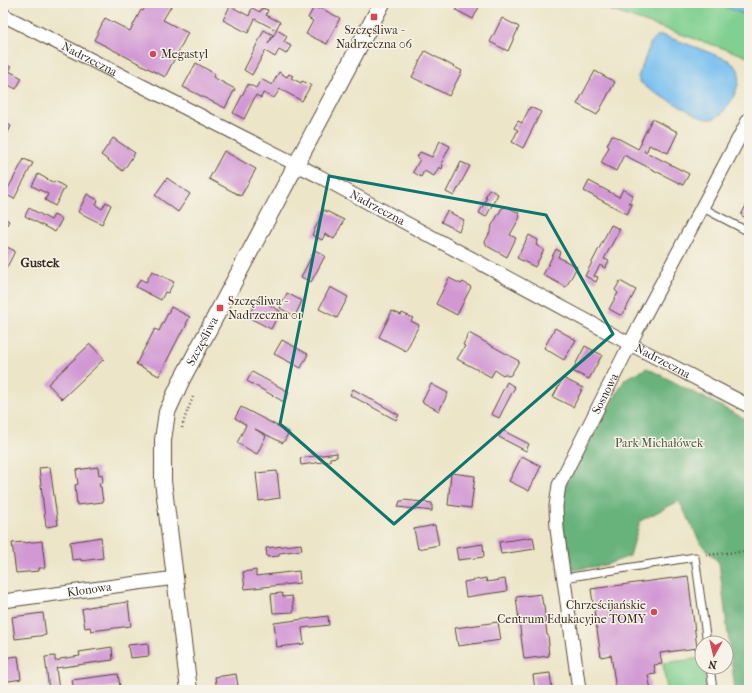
<svg xmlns="http://www.w3.org/2000/svg" width="752" height="693" font-family="'IM FELL French Canon',serif">
	<style>
		.green { fill: #80d091; stroke: #5e7d58 }
		.forest { fill: #68b27b; stroke: #526e4c }
		.water { fill: #78c0f0; stroke: #5a7587 }
		.building { fill: #d298d4 }
		.lines { fill: none; stroke-linecap: round; stroke-linejoin: round }
		.service-casing { stroke: #564638; stroke-width: 9 }
		.minor-casing { stroke: #564638; stroke-width: 15 }
		.tertiary-casing { stroke: #564638; stroke-width: 18 }
		.path { stroke: #564638; stroke-width: 2.5; stroke-dasharray: 1 3; stroke-linecap: butt }
		.service { stroke: #fff; stroke-width: 7 }
		.minor { stroke: #fff; stroke-width: 13 }
		.tertiary { stroke: #fff; stroke-width: 16 }
		.marked { fill: none; stroke: #0f766e; stroke-width: 3; stroke-linejoin: round }
		.poi-dot { fill: #d1495b; stroke: #f7f3e8; stroke-width: 1.5 }
		.labels { text-anchor: middle; dominant-baseline: central; stroke-width: 3; stroke-linejoin: round; paint-order: stroke }
		.poi-label { font-size: 12px; fill: #3b2a1e; stroke: #f7f3e8; text-anchor: start }
		.street-label { font-size: 12px; fill: #3b2a1e; stroke: #f7f3e8 }
		.park-label { font-size: 12px; fill: #4c543b; stroke: #f7f3e8 }
		.neighbourhood-label { font-size: 13px; font-weight: bold; fill: #3b2a1e; stroke: #f7f3e8 }
	</style>
	<rect width="100%" height="100%" fill="#f7f3e8"/>
	<filter id="ink" filterUnits="userSpaceOnUse"><feTurbulence type="fractalNoise" baseFrequency=".025" numOctaves="2"/><feDisplacementMap in="SourceGraphic" scale="8" xChannelSelector="R" yChannelSelector="G"/><feConvolveMatrix kernelMatrix="1 2 1 2 8 2 1 2 1" color-interpolation-filters="sRGB"/></filter>
	<filter id="wash" filterUnits="userSpaceOnUse"><feTurbulence type="fractalNoise" baseFrequency=".012" numOctaves="4" result="noise"/><feDisplacementMap in="SourceGraphic" scale="16" xChannelSelector="R" yChannelSelector="G"/><feGaussianBlur stdDeviation="0.9" result="paint"/><feColorMatrix in="noise" values="0 0 0 0 0 0 0 0 0 0 0 0 0 0 0 0 0 1.4 0 .05"/><feComposite in="paint" operator="in"/></filter>
	<g filter="url(#wash)">
		<rect width="100%" height="100%" fill="#ece5c8"/>
		<g class="green">
			<polygon points="592,3 749,3 749,57 597,6"/>
			<polygon points="702,658 702,667 703,667 706,690 667,690 663,663"/>
		</g>
		<path class="forest" d="M647 368 749 421V690H735L719 563 701 544 679 501 640 521 630 556 605 565 573 570C567 542 556 511 566 484L625 379Z"/>
		<g class="water">
			<polygon points="718,3 749,3 749,16 728,8"/>
			<path d="M661 35C677 40 692 46 708 52 714 55 722 57 728 60 730 62 735 65 737 68 745 80 728 113 715 118 710 120 705 119 700 117L650 90 640 82 638 77 651 42 656 37Z"/>
		</g>
		<g id="blocks">
			<g class="building">
				<polygon points="147,3 173,3 163,20 188,33 165,77 94,40 105,18 130,31 141,10 143,11"/>
				<polygon points="459,3 481,3 473,19 456,10"/>
				<polygon points="230,6 249,16 252,8 260,12 262,8 268,10 266,15 280,22 276,30 255,19 248,33 223,20"/>
				<polygon points="314,7 319,9 320,8 340,18 327,44 306,34 313,21 308,18"/>
				<polygon points="502,18 519,27 508,51 490,42"/>
				<polygon points="264,30 273,35 268,44 277,30 287,36 284,42 291,46 286,54 279,50 275,57 265,51 252,75 244,70"/>
				<polygon points="425,51 462,71 449,96 412,77"/>
				<polygon points="196,63 215,74 213,77 235,89 225,108 183,87"/>
				<polygon points="5,64 11,67 9,71 22,78 16,89 3,82 3,68"/>
				<polygon points="595,71 615,82 597,115 577,104"/>
				<polygon points="279,72 287,77 289,74 293,76 291,78 301,83 302,81 311,85 302,101 280,89 274,98 263,93 261,98 256,95 244,119 233,113 248,84 256,88 261,79 272,85"/>
				<polygon points="530,107 541,112 523,148 512,142 518,130 514,128 518,121 522,123"/>
				<polygon points="652,119 678,132 668,153 655,147 655,148 649,145 647,151 645,150 644,152 649,154 650,154 689,174 683,185 624,155 616,171 601,163 609,147 607,145 612,135 638,149 642,142 641,141"/>
				<polygon points="3,121 11,126 3,143"/>
				<polygon points="113,138 135,153 123,171 101,155"/>
				<polygon points="440,141 450,146 441,164 443,165 442,169 439,167 434,176 424,171 421,177 413,172 420,159 417,157 420,152 432,157"/>
				<polygon points="224,151 256,169 241,196 209,179"/>
				<polygon points="24,159 33,163 14,199 5,194"/>
				<polygon points="461,162 470,166 454,196 446,192"/>
				<polygon points="38,174 54,183 55,181 65,187 55,206 45,200 48,194 32,186"/>
				<polygon points="167,178 190,194 178,212 155,195"/>
				<polygon points="589,181 619,197 623,189 633,195 629,203 632,204 627,214 584,191"/>
				<polygon points="489,189 498,194 486,217 479,213 487,198 485,198"/>
				<polygon points="87,194 98,200 96,205 102,209 106,202 111,205 102,224 78,212"/>
				<polygon points="749,200 749,220 741,215"/>
				<polygon points="507,207 518,212 520,217 510,235 516,238 507,257 487,246 485,242 492,228 491,227 502,208"/>
				<polygon points="29,208 51,220 54,215 62,219 55,232 25,216"/>
				<polygon points="324,210 344,220 334,239 325,234 322,240 312,235"/>
				<polygon points="447,211 464,220 459,231 441,222"/>
				<polygon points="3,218 9,221 3,232"/>
				<polygon points="611,225 620,229 604,259 609,261 605,268 600,265 594,276 598,277 596,282 585,276"/>
				<polygon points="529,235 538,240 536,245 544,250 535,267 517,258"/>
				<polygon points="3,245 15,251 3,275"/>
				<polygon points="556,249 560,252 558,257 577,267 566,287 543,275"/>
				<polygon points="315,250 325,256 311,282 301,277"/>
				<polygon points="152,271 174,282 168,293 165,292 161,300 136,287 140,279 146,282"/>
				<polygon points="449,278 461,284 463,282 471,287 457,315 436,304"/>
				<polygon points="620,281 636,290 623,314 620,315 609,309 618,293 615,290"/>
				<polygon points="330,287 348,297 337,318 319,309"/>
				<polygon points="287,293 302,301 295,316 280,308"/>
				<polygon points="258,297 269,303 268,304 280,311 271,329 248,317"/>
				<polygon points="171,307 190,317 186,324 187,324 182,334 181,333 159,376 136,364 155,329 159,331"/>
				<polygon points="392,311 401,315 402,313 413,318 411,321 419,325 406,351 379,337"/>
				<polygon points="555,328 576,340 564,360 544,348"/>
				<polygon points="469,333 519,361 511,375 508,376 504,374 503,375 495,370 491,377 457,359 465,346 463,345"/>
				<polygon points="282,340 308,354 301,368 274,354"/>
				<polygon points="90,344 104,359 62,399 48,384"/>
				<polygon points="585,346 602,355 589,379 572,371"/>
				<polygon points="252,372 289,392 284,402 247,381"/>
				<polygon points="563,378 583,388 573,407 553,397"/>
				<polygon points="507,382 515,387 499,418 491,414"/>
				<polygon points="431,384 448,393 439,411 422,402"/>
				<polygon points="353,389 399,415 396,420 350,395"/>
				<polygon points="241,407 289,432 283,443 255,429 266,436 257,454 237,443 246,425 235,418"/>
				<polygon points="502,430 529,444 526,451 499,437"/>
				<polygon points="337,453 337,457 330,458 330,461 301,465 300,458"/>
				<polygon points="522,456 541,466 529,491 509,481"/>
				<polygon points="50,467 58,525 46,527 39,468"/>
				<polygon points="98,467 99,475 102,474 103,483 99,483 100,487 101,487 103,502 77,505 75,485 78,484 76,470"/>
				<polygon points="277,471 280,498 259,501 256,473"/>
				<polygon points="451,473 475,476 471,508 448,505"/>
				<polygon points="404,500 432,503 432,511 398,507 400,501 404,501"/>
				<polygon points="435,525 439,545 418,549 414,529"/>
				<polygon points="101,537 103,558 81,561 81,559 72,560 70,542"/>
				<polygon points="533,537 535,549 501,554 499,542"/>
				<polygon points="42,541 45,568 39,568 39,571 16,573 12,543 25,542 25,543"/>
				<polygon points="301,544 302,550 279,553 279,556 267,557 266,548"/>
				<polygon points="483,544 484,557 458,560 456,548"/>
				<polygon points="256,570 256,576 299,571 300,583 245,589 243,572"/>
				<polygon points="688,576 697,648 660,653 662,664 654,665 656,674 648,675 651,690 616,690 611,655 601,657 591,589"/>
				<polygon points="486,578 487,582 505,579 507,591 466,597 464,582"/>
				<polygon points="282,593 283,597 292,596 294,612 273,613 271,594"/>
				<polygon points="541,594 543,605 544,605 547,635 548,635 549,645 548,646 549,656 524,659 516,597"/>
				<polygon points="128,602 131,626 91,631 90,627 85,628 82,609 89,607 99,605 99,606"/>
				<polygon points="43,613 46,635 15,639 12,617"/>
				<polygon points="328,616 329,625 302,628 304,644 277,647 274,623"/>
				<polygon points="498,622 501,640 458,646 455,628"/>
				<polygon points="148,643 149,656 130,658 128,645"/>
				<polygon points="112,647 113,660 56,668 59,690 49,690 45,657 55,656 55,661 60,660 60,659 80,656 79,652"/>
				<polygon points="18,656 21,679 3,682 3,658"/>
				<polygon points="550,673 552,690 535,690 533,675"/>
				<polygon points="118,674 120,686 86,690 74,690 72,680"/>
				<polygon points="236,674 238,686 229,688 229,690 217,690 215,677"/>
				<polygon points="167,687 167,690 155,690 155,688"/>
			</g>
		</g>
	</g>
	<g filter="url(#ink)">
		<use href="#blocks" fill-opacity="0" stroke="#564638" stroke-width="1"/>
		<g class="lines">
			<g class="service-casing">
				<g id="service">
					<polyline points="701,207 749,232"/>
					<polyline points="564,578 695,557 707,643"/>
					<polyline points="710,667 713,690"/>
				</g>
			</g>
			<g class="minor-casing">
				<g id="minor">
					<path id="s1" d="M3 15 317 175 630 344 749 406"/>
					<path id="s2" d="M3 601 175 578"/>
					<path id="s3" d="M579 690 557 529 556 506 559 485 640 324 749 119"/>
				</g>
			</g>
			<g class="tertiary-casing">
				<g id="tertiary">
					<path id="s4" d="M189 690 163 481V440L167 412 182 379 220 308 382 3"/>
				</g>
			</g>
			<g class="path">
				<polyline points="182,428 185,417 193,397"/>
				<polyline points="706,555 749,551"/>
				<polyline points="3,581 4,587"/>
			</g>
			<use href="#service" class="service"/>
			<use href="#minor" class="minor"/>
			<use href="#tertiary" class="tertiary"/>
		</g>
	</g>
	<path class="marked" d="M329 176 546 215 613 334 394 524 280 424Z"/>
	<g class="poi-dot">
		<rect x="370" y="13" width="8" height="8" rx="2"/>
		<circle cx="153" cy="54" r="4"/>
		<rect x="216" y="304" width="8" height="8" rx="2"/>
		<circle cx="654" cy="612" r="4"/>
	</g>
	<g class="labels">
		<g class="poi-label">
			<text x="374" y="30" text-anchor="middle">Szczęśliwa -<tspan x="374" dy="14">Nadrzeczna 06</tspan></text>
			<text x="161" y="54">Megastyl</text>
			<text x="228" y="301">Szczęśliwa -<tspan x="228" dy="14">Nadrzeczna 01</tspan></text>
			<text x="646" y="605" text-anchor="end">Chrześcijańskie<tspan x="646" dy="14">Centrum Edukacyjne TOMY</tspan></text>
		</g>
		<g class="street-label">
			<text stroke="none"><textPath href="#s1" startOffset="97">Nadrzeczna</textPath></text>
			<text stroke="none"><textPath href="#s1" startOffset="421">Nadrzeczna</textPath></text>
			<text stroke="none"><textPath href="#s4" startOffset="359">Szczęśliwa</textPath></text>
			<text stroke="none"><textPath href="#s1" startOffset="745">Nadrzeczna</textPath></text>
			<text stroke="none"><textPath href="#s3" startOffset="309">Sosnowa</textPath></text>
			<text stroke="none"><textPath href="#s2" startOffset="87">Klonowa</textPath></text>
		</g>
		<g class="park-label">
			<text x="659" y="443">Park Michałówek</text>
		</g>
		<g class="neighbourhood-label">
			<text x="40" y="262">Gustek</text>
		</g>
	</g>
	<rect width="752" height="693" fill="none" stroke="#f7f3e8" stroke-width="16"/>
	<g transform="translate(714 655) rotate(188)"><circle r="19" fill="#f7f3e8" stroke="#aca397"/>
	<path d="M0-3L7 15L0 10L-7 15Z" fill="#d1495b"/>
	<text y="-6" font-size="11" font-weight="bold" text-anchor="middle" fill="#3b2a1e">N</text>
	</g>
</svg>
